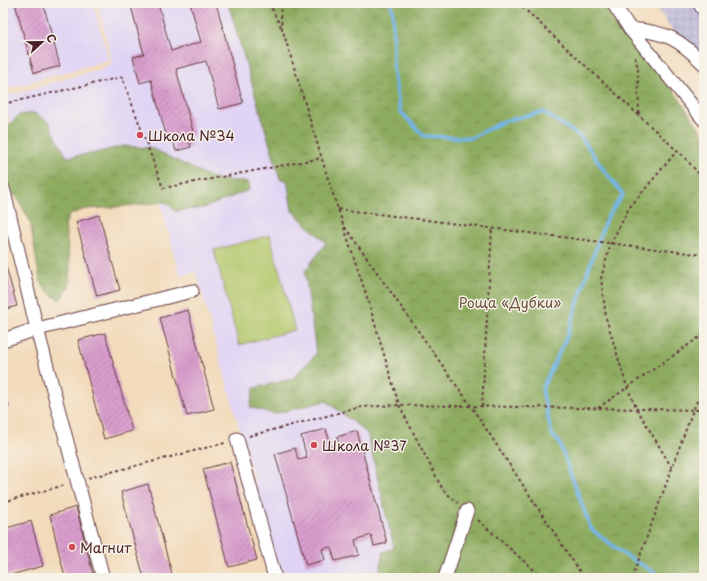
<svg xmlns="http://www.w3.org/2000/svg" width="707" height="581" font-family="'Playpen Sans',sans-serif">
	<style>
		.built { fill: #e0d4f4 }
		.industrial { fill: url(#industrial-grid) }
		.forest { fill: url(#forest-crowns); stroke: #6c6646 }
		.pitch { fill: #b3c86c; stroke: #7e744c }
		.lines { fill: none; stroke-linecap: round; stroke-linejoin: round }
		.stream { stroke: #72b5e8; stroke-width: 3.5 }
		.building { fill: url(#building-hatch) }
		.minor-casing { stroke: #633b40; stroke-width: 15 }
		.path { stroke: #633b40; stroke-width: 2; stroke-dasharray: 3 3; stroke-linecap: butt }
		.minor { stroke: #fff; stroke-width: 13 }
		.poi-dot { fill: #d1495b; stroke: #f7f3e8; stroke-width: 1.5 }
		.labels { text-anchor: middle; dominant-baseline: central; stroke-width: 3; stroke-linejoin: round; paint-order: stroke }
		.poi-label { font-size: 14px; fill: #4a1f2b; stroke: #f7f3e8; text-anchor: start }
		.park-label { font-size: 14px; fill: #6a523e; stroke: #f7f3e8 }
	</style>
	<defs>
		<pattern id="industrial-grid" width="8" height="8" patternUnits="userSpaceOnUse"><rect width="8" height="8" fill="#c4c0db"/><path d="M0 4h8M4 0v8" fill="none" stroke="#aaa5bc"/></pattern>
		<pattern id="forest-crowns" width="20" height="18" patternUnits="userSpaceOnUse"><rect width="20" height="18" fill="#8eac60"/><path d="M2 6a3 3 0 1 1 6 0M12 15a3 3 0 1 1 6 0" fill="none" stroke="#768b4f"/></pattern>
		<pattern id="building-hatch" width="6" height="6" patternUnits="userSpaceOnUse"><rect width="6" height="6" fill="#d99ecd"/><path d="M-1 1l2-2M0 6l6-6M5 7l2-2" fill="none" stroke="#b280a7"/></pattern>
	</defs>
	<rect width="100%" height="100%" fill="#f7f3e8"/>
	<filter id="ink" filterUnits="userSpaceOnUse"><feTurbulence type="fractalNoise" baseFrequency=".025" numOctaves="2"/><feDisplacementMap in="SourceGraphic" scale="8" xChannelSelector="R" yChannelSelector="G"/><feConvolveMatrix kernelMatrix="1 2 1 2 8 2 1 2 1" color-interpolation-filters="sRGB"/></filter>
	<filter id="wash" filterUnits="userSpaceOnUse"><feTurbulence type="fractalNoise" baseFrequency=".012" numOctaves="4" result="noise"/><feDisplacementMap in="SourceGraphic" scale="16" xChannelSelector="R" yChannelSelector="G"/><feGaussianBlur stdDeviation="0.9" result="paint"/><feColorMatrix in="noise" values="0 0 0 0 0 0 0 0 0 0 0 0 0 0 0 0 0 1.4 0 .05"/><feComposite in="paint" operator="in"/></filter>
	<g filter="url(#wash)">
		<rect width="100%" height="100%" fill="#f2daba"/>
		<g class="built">
			<polygon points="3,3 93,3 109,60 3,90"/>
			<polygon points="97,3 228,3 280,179 318,172 419,578 281,578 196,272 180,276 156,186 38,218 3,97 100,69 111,64 111,56"/>
		</g>
		<polygon class="industrial" points="653,3 704,3 704,75 666,21"/>
		<g class="forest">
			<polygon points="228,3 613,3 704,135 704,578 379,578 379,574 383,552 394,548 367,433 326,401 274,414 250,407 254,388 292,379 316,354 305,271 326,243 292,211 287,180 280,179"/>
			<polygon points="34,113 49,122 58,141 67,157 95,153 123,146 151,148 214,179 249,182 249,190 204,208 175,211 166,202 104,208 85,209 69,215 65,225 70,265 69,287 60,300 50,294 40,281 30,221 17,197 3,185 3,137 4,130 19,115"/>
		</g>
		<polygon class="pitch" points="270,235 295,330 239,345 214,250"/>
		<g class="lines">
			<polyline class="stream" points="391,3 393,14 393,68 400,111 424,136 471,138 504,121 543,112 581,137 606,173 623,194 606,219 589,268 567,336 542,389 552,435 559,442 591,529 625,555 664,578"/>
		</g>
		<g id="blocks">
			<g class="building">
				<polygon points="15,3 43,3 60,66 34,73"/>
				<polygon points="130,3 158,3 171,51 201,42 190,3 216,3 243,103 219,109 206,61 176,69 194,135 188,136 191,147 176,151 173,140 168,142 151,80 140,83 133,57 144,54"/>
				<polygon points="99,215 120,290 97,296 76,222"/>
				<polygon points="3,256 17,306 3,310"/>
				<polygon points="188,310 214,409 187,416 160,318"/>
				<polygon points="105,333 132,431 104,439 78,340"/>
				<polygon points="3,386 9,407 3,408"/>
				<polygon points="326,429 332,450 340,448 337,437 357,431 387,543 374,546 371,535 355,540 359,555 335,561 331,547 322,549 325,560 306,565 275,454 295,448 298,460 307,458 301,436"/>
				<polygon points="230,462 257,560 229,567 203,469"/>
				<polygon points="148,484 173,578 144,578 121,492"/>
				<polygon points="76,507 94,578 65,578 50,515"/>
				<polygon points="31,521 43,566 3,577 3,529"/>
			</g>
		</g>
	</g>
	<g filter="url(#ink)">
		<use href="#blocks" fill-opacity="0" stroke="#633b40" stroke-width="1"/>
		<g class="lines">
			<g class="minor-casing">
				<g id="minor">
					<polyline points="613,3 630,29 704,120"/>
					<polyline points="699,3 704,10"/>
					<path d="M630 29C667 32 679 39 704 64"/>
					<polyline points="3,188 37,329 103,578"/>
					<polyline points="3,340 37,329 192,291"/>
					<polyline points="237,439 275,578"/>
					<polyline points="445,578 467,511"/>
				</g>
			</g>
			<g class="path">
				<polyline points="269,3 281,27"/>
				<polyline points="280,3 282,28 329,182 366,294 399,405 443,490 458,503"/>
				<polyline points="518,3 686,159 704,180"/>
				<polyline points="635,57 638,69 639,115"/>
				<polyline points="3,104 122,77 163,188 322,158"/>
				<polyline points="338,209 704,255"/>
				<polyline points="345,227 471,406 584,578"/>
				<polyline points="482,407 492,228"/>
				<polyline points="598,408 704,334"/>
				<polyline points="249,436 361,407 399,405 704,410"/>
				<polyline points="672,468 637,409 627,387 606,318 601,278 611,243 629,208 677,151"/>
				<polyline points="88,478 225,443"/>
				<polyline points="3,502 65,485"/>
				<polyline points="478,520 543,578"/>
				<polyline points="632,578 693,410 704,387"/>
			</g>
			<use href="#minor" class="minor"/>
		</g>
	</g>
	<g class="poi-dot">
		<circle cx="140" cy="135" r="4"/>
		<circle cx="314" cy="445" r="4"/>
		<circle cx="72" cy="547" r="4"/>
	</g>
	<g class="labels">
		<g class="poi-label">
			<text x="148" y="135">Школа №34</text>
			<text x="322" y="445">Школа №37</text>
			<text x="80" y="547">Магнит</text>
		</g>
		<g class="park-label">
			<text x="510" y="302">Роща «Дубки»</text>
		</g>
	</g>
	<rect width="707" height="581" fill="none" stroke="#f7f3e8" stroke-width="16"/>
	<g transform="translate(42 42) rotate(68)" stroke="#f7f3e8" stroke-width="3" paint-order="stroke">
	<path d="M0-3L7 15L0 10L-7 15Z" fill="#4a1f2b"/>
	<text y="-6" font-size="11" font-weight="bold" text-anchor="middle" fill="#4a1f2b">С</text>
	</g>
</svg>
